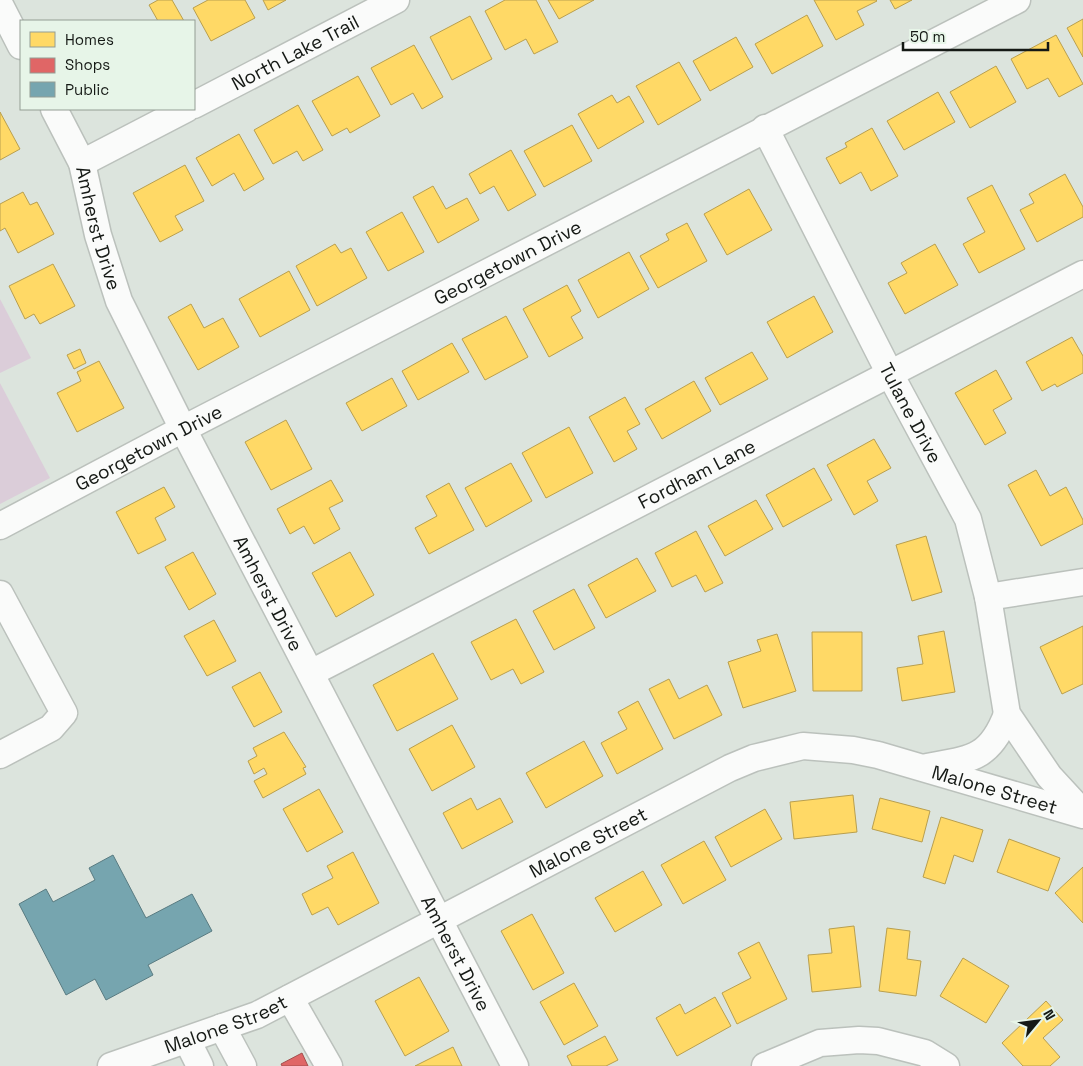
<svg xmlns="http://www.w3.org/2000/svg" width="1083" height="1066" font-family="'Space Grotesk',sans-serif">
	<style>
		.green { fill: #dbcdd9 }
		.homes { fill: #ffd966; stroke: #b99f4e }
		.shops { fill: #e06666; stroke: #a34f4e }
		.public { fill: #76a5af; stroke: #597b81 }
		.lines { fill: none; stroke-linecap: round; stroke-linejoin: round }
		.minor-casing { stroke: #bbc1bc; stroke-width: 29 }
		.minor { stroke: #fafbfa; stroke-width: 26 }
		.labels { text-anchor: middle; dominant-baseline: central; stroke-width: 5; stroke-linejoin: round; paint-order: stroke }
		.street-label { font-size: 19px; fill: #151915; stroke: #e7f5e8 }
	</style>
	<rect width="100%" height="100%" fill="#dce4dd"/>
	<g class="green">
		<polygon points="0,299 31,358 0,373"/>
		<polygon points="0,383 50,478 0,504"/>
	</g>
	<g class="homes">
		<polygon points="158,0 172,0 184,21 158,21 149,5"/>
		<polygon points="208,0 245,0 255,18 211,41 193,8"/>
		<polygon points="263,0 286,0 268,10"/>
		<polygon points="505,0 536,0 558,42 534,54 526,39 505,50 485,11"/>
		<polygon points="548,0 594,0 559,19"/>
		<polygon points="814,0 876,0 877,1 857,11 864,25 836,40"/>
		<polygon points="890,0 912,0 895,9"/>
		<polygon points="807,15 823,46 772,74 755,44"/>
		<polygon points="470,16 492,59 452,80 430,37"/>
		<polygon points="1083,19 1083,57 1067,28"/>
		<polygon points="1056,35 1083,84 1059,97 1048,78 1027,89 1011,59"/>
		<polygon points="736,37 753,67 710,91 693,61"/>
		<polygon points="414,45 443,97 422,109 413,93 391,105 371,68"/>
		<polygon points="679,62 701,100 658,125 636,86"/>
		<polygon points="996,66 1016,102 970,128 950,92"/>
		<polygon points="358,76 380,116 350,133 347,128 332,136 312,101"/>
		<polygon points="938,92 955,122 904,150 887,121"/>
		<polygon points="612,95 617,103 629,96 644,122 598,149 578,114"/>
		<polygon points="298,105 323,150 303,161 297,151 273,164 254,130"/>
		<polygon points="0,112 20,149 0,160"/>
		<polygon points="572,125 592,161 544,187 524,151"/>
		<polygon points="872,128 898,176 871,191 861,172 840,184 826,158 847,147 845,143"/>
		<polygon points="239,134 264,179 244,191 234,173 212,186 196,158"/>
		<polygon points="511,150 536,195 508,211 494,186 480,194 469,174"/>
		<polygon points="185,165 204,201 175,216 183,230 160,242 133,193"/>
		<polygon points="1065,174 1083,207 1083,217 1037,242 1020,210 1034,203 1029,194"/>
		<polygon points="992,185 1025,249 979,273 963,244 985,232 967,198"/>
		<polygon points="433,186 446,209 467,198 479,220 438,243 413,197"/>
		<polygon points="749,189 772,230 727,255 704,214"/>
		<polygon points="23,192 30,205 37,202 54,234 18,253 5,228 0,231 0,204"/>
		<polygon points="402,212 424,252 388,271 366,232"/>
		<polygon points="687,223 707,261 658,288 640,256 669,240 666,234"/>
		<polygon points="335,244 341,253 351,248 367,278 317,306 296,266"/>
		<polygon points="935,244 958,285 905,314 888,283 907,273 901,263"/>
		<polygon points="629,252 649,289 598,318 578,280"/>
		<polygon points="53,264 75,306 40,324 34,314 25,319 9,286"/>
		<polygon points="289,271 310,310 260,337 239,299"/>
		<polygon points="567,285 581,311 571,317 583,338 549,357 523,309"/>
		<polygon points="814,296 833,332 787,358 767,322"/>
		<polygon points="191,304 204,328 223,318 239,347 198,370 168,317"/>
		<polygon points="506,316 528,357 485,380 462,339"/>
		<polygon points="1072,337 1083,356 1083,373 1057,387 1055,384 1042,391 1026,362"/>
		<polygon points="452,343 469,372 418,400 402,371"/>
		<polygon points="80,349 86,363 74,369 67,355"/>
		<polygon points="752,352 768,379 720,405 705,378"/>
		<polygon points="99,361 124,408 77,432 57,393 81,381 77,372"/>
		<polygon points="996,370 1012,399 993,410 1006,433 985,445 955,393"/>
		<polygon points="392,378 407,406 362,431 346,403"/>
		<polygon points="694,381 711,411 662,439 645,409"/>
		<polygon points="625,397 640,424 627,431 637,449 614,462 589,417"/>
		<polygon points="286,420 312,469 271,490 245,442"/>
		<polygon points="569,427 593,473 546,498 522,453"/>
		<polygon points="874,439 891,468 867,481 878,501 854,515 827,465"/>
		<polygon points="511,463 532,501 486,527 465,488"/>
		<polygon points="814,468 832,500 783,527 766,495"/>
		<polygon points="1036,470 1050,496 1066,487 1083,520 1083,524 1041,546 1008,485"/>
		<polygon points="331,480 343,501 329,508 340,529 314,544 304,526 290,534 277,509"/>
		<polygon points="449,483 474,530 429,554 415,528 437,516 426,496"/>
		<polygon points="164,487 175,507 155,518 166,540 138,554 116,512"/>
		<polygon points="756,500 773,529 725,556 708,526"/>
		<polygon points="696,531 723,583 705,592 696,575 672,587 655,553"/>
		<polygon points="926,536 942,592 912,601 896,545"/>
		<polygon points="193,552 216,594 189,610 165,567"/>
		<polygon points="350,552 374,595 336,617 312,573"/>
		<polygon points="637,558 656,591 606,618 588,585"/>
		<polygon points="574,589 595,628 554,650 533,611"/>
		<polygon points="516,619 544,672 521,684 513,669 491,680 471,642"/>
		<polygon points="214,620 236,661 207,676 184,636"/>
		<polygon points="1083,626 1083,684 1062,694 1040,647"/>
		<polygon points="944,631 955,692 902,701 897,668 923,664 918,636"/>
		<polygon points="812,632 862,632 862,691 813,691"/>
		<polygon points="777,634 796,691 743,708 728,662 761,651 757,640"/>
		<polygon points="433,653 458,699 397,731 373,685"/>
		<polygon points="260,672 282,712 254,727 232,687"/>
		<polygon points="669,679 679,699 707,685 722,715 674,739 649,689"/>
		<polygon points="638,701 663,749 617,774 601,743 627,729 618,712"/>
		<polygon points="452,725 475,767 432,791 409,749"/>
		<polygon points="284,732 306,767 303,768 306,774 263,798 254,781 267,774 264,768 254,774 248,761 257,756 253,748"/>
		<polygon points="584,741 603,776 546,808 526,773"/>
		<polygon points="319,789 343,832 307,852 283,809"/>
		<polygon points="853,795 857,832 794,839 790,802"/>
		<polygon points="471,798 477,810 500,798 513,822 462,849 443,813"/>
		<polygon points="880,798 930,811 922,842 872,829"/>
		<polygon points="765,809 782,839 731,867 715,837"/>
		<polygon points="941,817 983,830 973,862 954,855 945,884 923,877"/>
		<polygon points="1009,839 1060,858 1048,891 997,872"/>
		<polygon points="704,841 726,880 683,904 661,865"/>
		<polygon points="353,852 379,903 338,925 328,907 312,915 302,894 333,878 327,866"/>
		<polygon points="1083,867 1083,923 1055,893"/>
		<polygon points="643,871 662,905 615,932 595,898"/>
		<polygon points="532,914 564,973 533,990 501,931"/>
		<polygon points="854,926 861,987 812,992 808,955 832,953 829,929"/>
		<polygon points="887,928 910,931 907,959 921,961 916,996 879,991"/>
		<polygon points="759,942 787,999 737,1024 722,993 751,978 738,953"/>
		<polygon points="963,958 1009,986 986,1023 940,996"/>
		<polygon points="419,977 449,1031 405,1056 375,1001"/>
		<polygon points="574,983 598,1026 564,1045 540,1002"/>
		<polygon points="715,997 731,1026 677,1056 656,1018 680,1004 685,1014"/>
		<polygon points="1046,1001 1063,1020 1043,1038 1060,1057 1050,1066 1023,1066 1002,1043"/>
		<polygon points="605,1036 618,1060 606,1066 572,1066 567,1056"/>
		<polygon points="453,1047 462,1066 415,1066"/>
	</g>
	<polygon class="shops" points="302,1053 308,1066 282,1066 281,1064"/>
	<polygon class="public" points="113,855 146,918 192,894 212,931 148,965 153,975 106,1000 95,979 66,995 19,904 46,889 53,902 95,880 89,868"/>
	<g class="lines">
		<g class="minor-casing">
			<g id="minor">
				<polyline points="0,5 21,46"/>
				<path id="s1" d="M194 105 396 0"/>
				<path id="s2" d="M54 109 82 163 98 235 119 301 183 429 515 1066"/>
				<path id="s3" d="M765 128 890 374 968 519 988 597 1007 714 1049 776 1083 813"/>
				<polyline points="82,163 186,109"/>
				<path id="s4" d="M0 526 183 429 1017 0"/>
				<polyline points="0,594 64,713 51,728 0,755"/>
				<polyline points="988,597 1083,582"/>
				<path id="s5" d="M311 673 1083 274"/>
				<path d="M927 767C971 759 990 759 1007 714"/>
				<polyline points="290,998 329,1066"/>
				<polyline points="222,1027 243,1066"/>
				<polyline points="187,1040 200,1066"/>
				<path id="s6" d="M111 1066 257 1015 730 768 754 758 803 746 853 750 878 755 1083 815"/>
				<polyline points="765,1066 820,1043 859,1040 878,1041 925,1053 946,1066"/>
			</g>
		</g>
		<use href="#minor" class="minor"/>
	</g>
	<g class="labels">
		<g class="street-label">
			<text stroke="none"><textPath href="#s1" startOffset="114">North Lake Trail</textPath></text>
			<text stroke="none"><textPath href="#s2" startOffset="128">Amherst Drive</textPath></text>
			<text stroke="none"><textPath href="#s4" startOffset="572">Georgetown Drive</textPath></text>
			<text stroke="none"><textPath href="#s3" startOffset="320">Tulane Drive</textPath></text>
			<text stroke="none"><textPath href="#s4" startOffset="168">Georgetown Drive</textPath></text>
			<text stroke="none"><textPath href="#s5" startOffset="434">Fordham Lane</textPath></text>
			<text stroke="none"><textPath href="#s2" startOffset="532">Amherst Drive</textPath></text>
			<text stroke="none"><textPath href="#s6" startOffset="962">Malone Street</textPath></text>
			<text stroke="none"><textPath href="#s6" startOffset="528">Malone Street</textPath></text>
			<text stroke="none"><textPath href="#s2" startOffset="938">Amherst Drive</textPath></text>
			<text stroke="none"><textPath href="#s6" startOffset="122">Malone Street</textPath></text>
		</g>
	</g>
	<rect x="20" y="20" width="175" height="90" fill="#e7f5e8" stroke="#939d94"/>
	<rect x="30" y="32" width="25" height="15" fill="#ffd966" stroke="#939d94"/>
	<text x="65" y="45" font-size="15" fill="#151915">Homes</text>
	<rect x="30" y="58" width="25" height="15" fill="#e06666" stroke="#939d94"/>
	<text x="65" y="70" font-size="15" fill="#151915">Shops</text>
	<rect x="30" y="82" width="25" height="15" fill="#76a5af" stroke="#939d94"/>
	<text x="65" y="95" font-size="15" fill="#151915">Public</text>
	<g transform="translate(1038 1021) rotate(61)" stroke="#e7f5e8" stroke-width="4" paint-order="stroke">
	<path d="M0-4L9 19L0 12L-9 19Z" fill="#151915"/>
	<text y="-8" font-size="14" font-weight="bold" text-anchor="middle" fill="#151915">N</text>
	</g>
	<path d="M903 42v8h145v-8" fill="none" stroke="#151915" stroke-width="2.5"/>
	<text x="910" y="42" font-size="15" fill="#151915" stroke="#e7f5e8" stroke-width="4" paint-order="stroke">50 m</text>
</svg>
